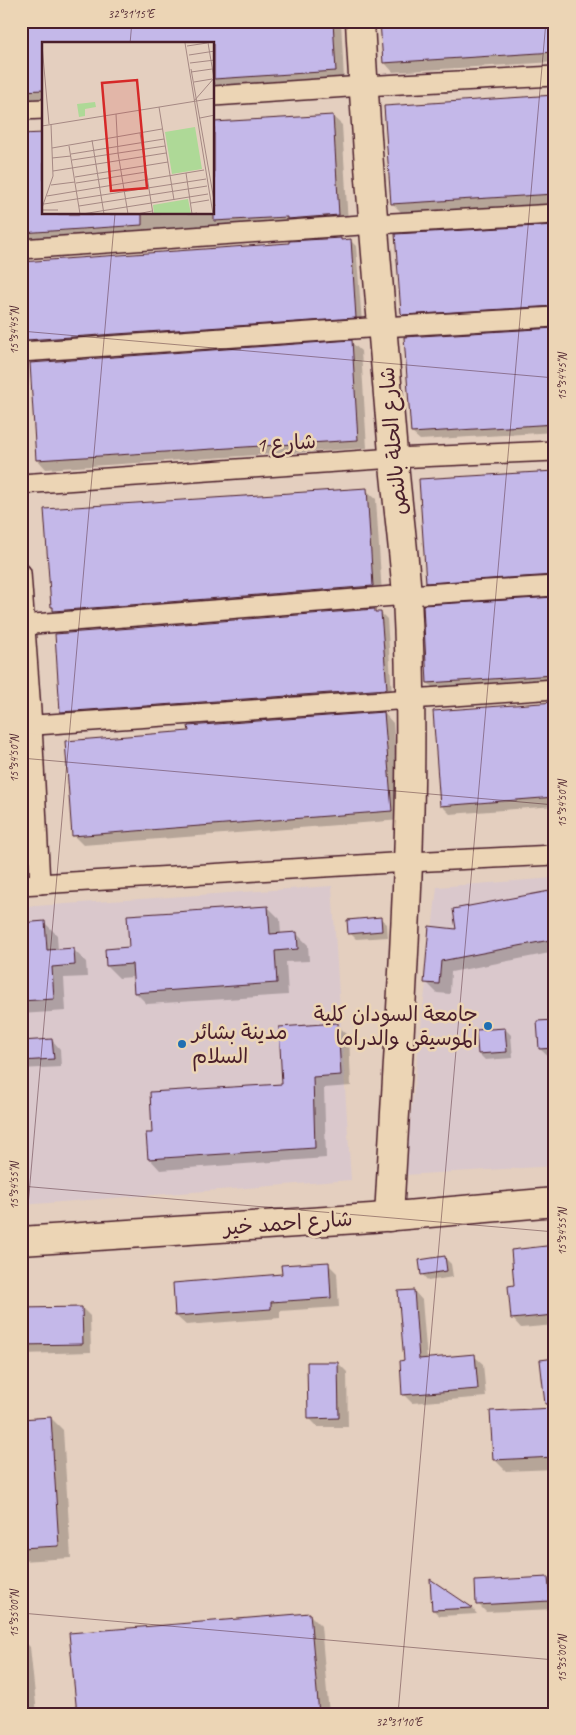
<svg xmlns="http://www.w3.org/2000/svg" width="576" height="1735" font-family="Caveat,'Playpen Sans Arabic',sans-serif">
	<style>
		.built { fill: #dac8cc }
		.shadow { fill: #0003 }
		.building { fill: #c4b8e9; stroke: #4a1f2b }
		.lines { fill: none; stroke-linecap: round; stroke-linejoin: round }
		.street-casing { stroke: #4a1f2b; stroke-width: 22 }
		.secondary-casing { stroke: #4a1f2b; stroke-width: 31 }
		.street { stroke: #ecd5b5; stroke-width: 19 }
		.secondary { stroke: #ecd5b5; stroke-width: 28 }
		.ticks { fill: none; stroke: #4a1f2b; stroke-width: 1; stroke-opacity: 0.45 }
		.poi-dot { fill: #1f6fb2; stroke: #ecd5b5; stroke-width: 2 }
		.labels { text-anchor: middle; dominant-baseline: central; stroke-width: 5; stroke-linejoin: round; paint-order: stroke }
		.street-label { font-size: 21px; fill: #4a1f2b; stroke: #ecd5b5 }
		.poi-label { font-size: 21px; fill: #4a1f2b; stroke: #ecd5b5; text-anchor: end }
		.inset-road { fill: none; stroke: #a68984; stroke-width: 1 }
		.view { fill: #d62828; fill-opacity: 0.15; stroke: #d62828; stroke-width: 2.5 }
		.inset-edge { fill: none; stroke: #4a1f2b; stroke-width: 2.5 }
		.neatline { fill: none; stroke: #4a1f2b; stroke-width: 2 }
		.ticks-label { font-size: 12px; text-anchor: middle; fill: #4a1f2b }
	</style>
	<rect width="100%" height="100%" fill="#e4cfbf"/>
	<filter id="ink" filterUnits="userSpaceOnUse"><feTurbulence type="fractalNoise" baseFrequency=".02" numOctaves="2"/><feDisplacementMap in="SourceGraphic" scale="10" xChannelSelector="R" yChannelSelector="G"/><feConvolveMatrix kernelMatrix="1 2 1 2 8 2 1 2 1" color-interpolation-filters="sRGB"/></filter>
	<g filter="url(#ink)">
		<g class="built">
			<polygon points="555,878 555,1166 404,1175 437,887"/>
			<polygon points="332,886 351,1180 21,1205 21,907"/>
		</g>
		<g class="shadow">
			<polygon points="21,21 341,21 344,80 214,89 214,44 44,44 44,99 24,101 21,98"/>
			<polygon points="555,21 555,62 393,72 384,62"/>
			<polygon points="555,96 555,203 402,213 392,203"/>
			<polygon points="332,116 342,125 348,224 27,242 21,236 21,136 44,214 214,214 214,123"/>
			<polygon points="555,227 555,314 410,321 402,313"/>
			<polygon points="340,239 342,241 350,240 356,246 362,323 33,346 27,340 290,244"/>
			<polygon points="555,330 555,432 420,440 412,433"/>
			<polygon points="351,342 361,351 367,448 46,469 37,459"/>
			<polygon points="555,472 555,583 435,590 427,582"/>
			<polygon points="366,490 376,499 382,595 64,620 52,607"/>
			<polygon points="555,599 555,683 436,691 428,683"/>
			<polygon points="374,610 377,613 381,613 387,619 392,695 68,718 61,711"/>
			<polygon points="555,703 555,806 450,814 442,806"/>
			<polygon points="384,713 393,723 401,820 83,845 73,835 190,732"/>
			<polygon points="555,891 555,952 451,972 450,994 437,993 426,982 458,930"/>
			<polygon points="268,907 280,919 281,935 296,933 308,945 309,961 286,962 288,995 147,1004 135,992 134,977 119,978 107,966 130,948"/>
			<polygon points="380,918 387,924 388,937 356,939 350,933"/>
			<polygon points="45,923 57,935 58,951 74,950 86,962 87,977 64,978 66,1011 21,1014 21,924"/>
			<polygon points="555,1022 555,1059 551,1059 540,1049"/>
			<polygon points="337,1025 349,1036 351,1086 324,1088 326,1158 160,1170 149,1158 284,1085"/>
			<polygon points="505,1029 511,1035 513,1058 485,1060 479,1054"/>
			<polygon points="52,1040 60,1049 61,1067 21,1069 21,1042"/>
			<polygon points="555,1247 555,1325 521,1328 512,1318 516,1286"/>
			<polygon points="445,1258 451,1264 453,1277 428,1281 422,1274"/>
			<polygon points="328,1264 337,1273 339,1307 280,1311 280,1318 186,1325 176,1316 283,1276"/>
			<polygon points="414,1291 422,1300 427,1360 474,1356 483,1364 486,1397 412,1403 404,1395 405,1362"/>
			<polygon points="82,1308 90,1316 91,1352 21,1354 21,1310"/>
			<polygon points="555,1360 555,1469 506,1471 494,1459 547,1409 541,1361"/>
			<polygon points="338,1363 347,1372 348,1427 318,1427 309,1418"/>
			<polygon points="51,1418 63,1430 71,1558 21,1561 21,1420"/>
			<polygon points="555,1578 555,1609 486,1612 478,1604 477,1582"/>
			<polygon points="432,1582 473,1609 477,1614 440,1616 433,1610"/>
			<polygon points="309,1614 321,1626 329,1714 78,1714"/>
			<polygon points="21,1641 24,1641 30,1647 37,1714 21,1714"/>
		</g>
		<g class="building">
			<polygon points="21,21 333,21 336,71 214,79 214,44 44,44 44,90 21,91"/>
			<polygon points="380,21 555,21 555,52 383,63"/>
			<polygon points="555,95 555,194 391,204 384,106"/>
			<polygon points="333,115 339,215 287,219 287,217 214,221 214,122"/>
			<polygon points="44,133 44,214 142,214 142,225 21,233 21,134"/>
			<polygon points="555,225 555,306 403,315 401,313 395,234"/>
			<polygon points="341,238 341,240 351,239 356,318 26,340 21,262 289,243 289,241"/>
			<polygon points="555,328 555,424 411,433 404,337"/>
			<polygon points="352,340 358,440 36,460 30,363"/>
			<polygon points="555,471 555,575 426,583 419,479"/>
			<polygon points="367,488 373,586 53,611 53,607 51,607 44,509"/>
			<polygon points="555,597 555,675 427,683 423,605"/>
			<polygon points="375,609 375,612 381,612 387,689 60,712 55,634"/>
			<polygon points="555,702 555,797 440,806 433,711"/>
			<polygon points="384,712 392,811 72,836 65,741 189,731 188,726"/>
			<polygon points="555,890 555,939 441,961 439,984 424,983 429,926 456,929 453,909"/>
			<polygon points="268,906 270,934 297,932 298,949 275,951 277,983 134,993 132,964 106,966 105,949 129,947 127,915"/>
			<polygon points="381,917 382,931 348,934 347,920"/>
			<polygon points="45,921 47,950 74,948 75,965 52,967 54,999 21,1001 21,923"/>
			<polygon points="555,1020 555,1048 539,1049 537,1021"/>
			<polygon points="338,1023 341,1075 313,1077 315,1148 148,1159 146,1133 152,1133 150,1092 282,1084 279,1027"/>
			<polygon points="505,1028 507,1052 478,1054 476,1030"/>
			<polygon points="52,1039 54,1059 21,1061 21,1041"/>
			<polygon points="555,1245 555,1315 511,1319 508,1286 514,1285 511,1250"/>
			<polygon points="445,1256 447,1271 421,1275 419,1260"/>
			<polygon points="329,1262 331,1298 271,1302 271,1309 175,1316 173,1283 282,1274 281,1265"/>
			<polygon points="414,1290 419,1359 475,1354 478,1389 402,1395 400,1361 404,1360 398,1291"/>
			<polygon points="82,1307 83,1344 21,1345 21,1308"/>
			<polygon points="555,1358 555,1403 545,1404 540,1360"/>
			<polygon points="307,1362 338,1362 339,1418 308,1419"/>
			<polygon points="555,1408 555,1457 493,1460 490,1411"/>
			<polygon points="51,1417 59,1546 21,1548 21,1419"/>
			<polygon points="548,1577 550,1601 476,1605 475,1581"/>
			<polygon points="430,1579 473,1608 432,1610"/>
			<polygon points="310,1613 319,1714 77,1714 69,1633"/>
		</g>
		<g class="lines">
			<g class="street-casing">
				<g id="street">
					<polyline points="214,96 363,86 555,76"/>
					<polyline points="21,110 44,109"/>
					<polyline points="21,249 375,224 555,214"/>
					<polyline points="21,352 382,327 555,317"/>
					<polyline points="21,484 394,458 555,451"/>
					<polyline points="21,573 32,725 40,884"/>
					<polyline points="21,625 407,595 555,586"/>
					<polyline points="21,726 555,689"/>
					<polyline points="21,885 409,862 555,855"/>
				</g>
			</g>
			<g class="secondary-casing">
				<g id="secondary">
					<path d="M360 21C367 165 381 310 393 453 397 501 404 549 407 597 418 804 400 1011 389 1217"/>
					<polyline points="21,1241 372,1218 555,1202"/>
				</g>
			</g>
			<use href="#street" class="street"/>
			<use href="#secondary" class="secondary"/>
		</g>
	</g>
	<path class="ticks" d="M130 44 132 21M21 331 555 378M21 758 555 805M21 1186 555 1232M21 1286 115 214M21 1613 555 1660M398 1714 546 21"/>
	<g class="poi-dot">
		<circle cx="488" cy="1026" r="5"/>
		<circle cx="182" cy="1044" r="5"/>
	</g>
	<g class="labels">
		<g class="street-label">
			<text transform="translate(393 441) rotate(-95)">شارع الحلة بالنص</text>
			<text transform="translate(286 443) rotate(-4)">شارع 1</text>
			<text transform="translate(288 1223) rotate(-4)">شارع احمد خير</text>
		</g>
		<g class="poi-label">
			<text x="478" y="1014">جامعة السودان كلية<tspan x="478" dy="24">الموسيقى والدراما</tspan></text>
			<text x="192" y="1032" text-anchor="start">مدينة بشائر<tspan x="192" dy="24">السلام</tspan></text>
		</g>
	</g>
	<g transform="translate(42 42)">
		<rect width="172" height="172" fill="#e4cfbf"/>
		<path d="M53 60 54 65 43 67V74L37 75 35 62ZM153 85 160 127 130 132 123 90ZM146 157 149 172H112L111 163Z" fill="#aed997"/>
		<path class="inset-road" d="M143 1 171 172M166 1 173 42M0 3 7 82M145 4 165 1M147 13 173 9M148 21 173 18M149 27 173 164M149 30 170 27M152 40 170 37M152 59 173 35M117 65 132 158M74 72 76 111 86 172M158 76 173 73M0 84 173 56M98 91 111 172M50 98 62 172M27 104 38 172M10 106 120 87M29 112 122 97M10 116 29 114M30 118 123 104M11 129 124 111M144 131 150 172 155 171M33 135 126 120M34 141 104 130M9 143 33 140M5 154 162 128M149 161 167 158M2 162 164 137M37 164 165 144M0 166 11 134 9 82M0 168H16M40 172 166 152M95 172 110 169"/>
		<path class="view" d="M95 38 105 146 69 149 60 41Z"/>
		<rect width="172" height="172" class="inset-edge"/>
	</g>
	<rect width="576" height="1735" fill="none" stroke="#ecd5b5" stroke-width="55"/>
	<rect x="28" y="28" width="520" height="1680" class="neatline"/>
	<g class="ticks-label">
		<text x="131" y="18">32°31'15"E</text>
		<text transform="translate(14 331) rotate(-90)" y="4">15°34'45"N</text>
		<text transform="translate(562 377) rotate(-90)" y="4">15°34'45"N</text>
		<text transform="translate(14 759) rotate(-90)" y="4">15°34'50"N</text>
		<text transform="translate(562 804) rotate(-90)" y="4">15°34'50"N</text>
		<text transform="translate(14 1186) rotate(-90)" y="4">15°34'55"N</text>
		<text transform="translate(562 1232) rotate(-90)" y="4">15°34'55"N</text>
		<text transform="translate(14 1614) rotate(-90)" y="4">15°35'00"N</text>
		<text transform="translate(562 1659) rotate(-90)" y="4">15°35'00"N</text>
		<text x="399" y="1726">32°31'10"E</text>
	</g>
</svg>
